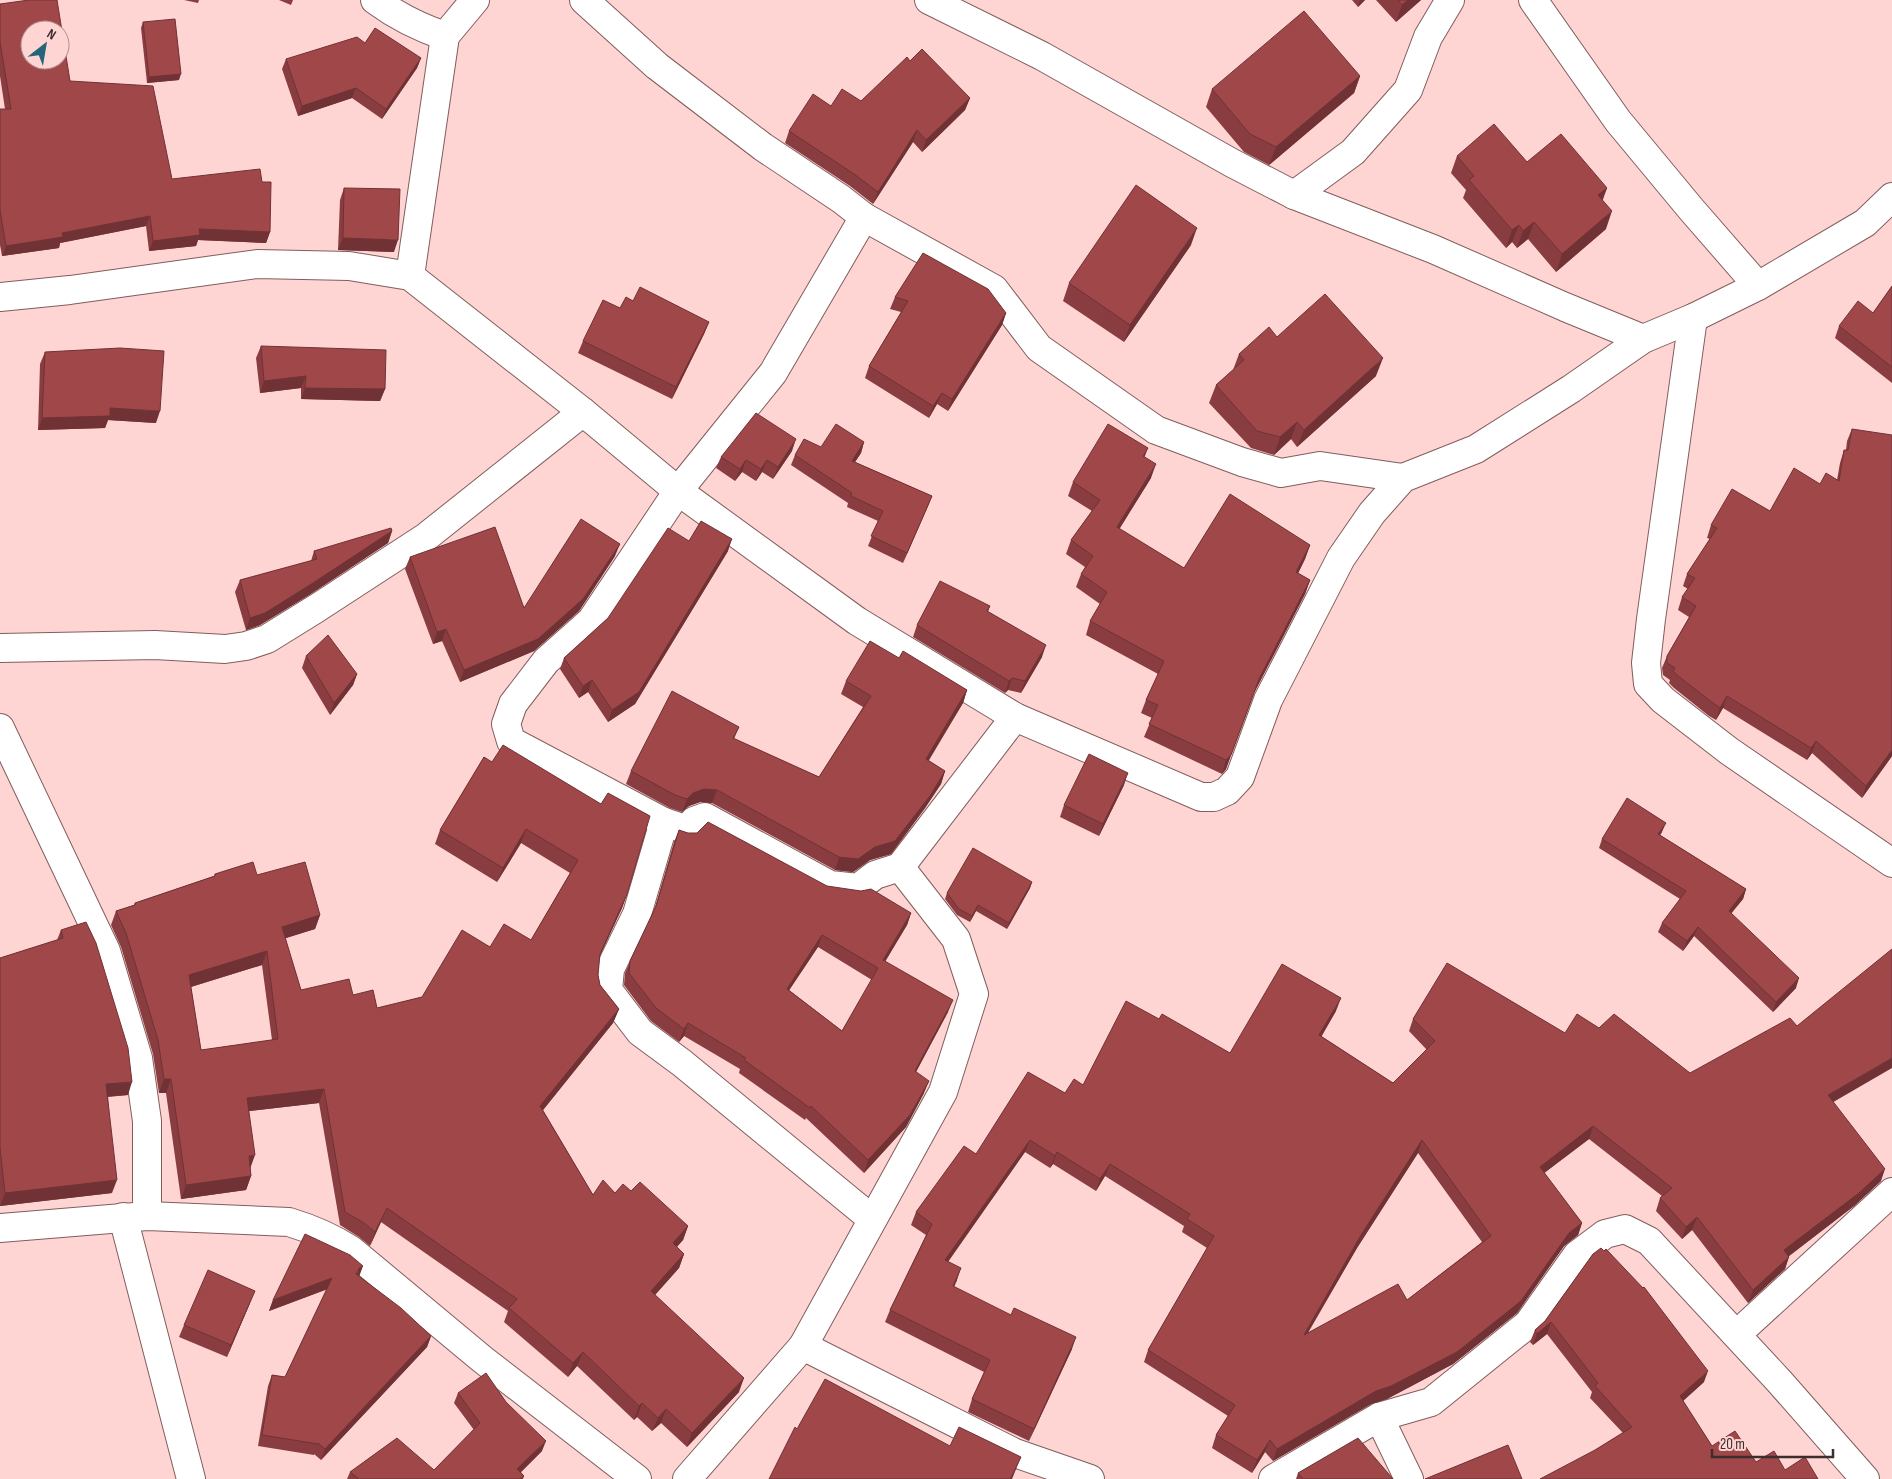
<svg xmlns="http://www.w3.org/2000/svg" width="1892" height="1479" font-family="'Sofia Sans Condensed',sans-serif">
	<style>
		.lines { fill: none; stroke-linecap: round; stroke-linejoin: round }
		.minor-casing { stroke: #815d5c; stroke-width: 30 }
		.minor { stroke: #fff; stroke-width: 28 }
		.wall { fill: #8a3d40; fill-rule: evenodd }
		.shaded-wall { fill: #703234 }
		.building { fill: #a0474a; stroke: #703234; fill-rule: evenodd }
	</style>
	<rect width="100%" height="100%" fill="#ffd5d4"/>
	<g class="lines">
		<g class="minor-casing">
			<g id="minor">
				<path d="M375 0C398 17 418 27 445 36"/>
				<polyline points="584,0 657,66 763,147 841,199 864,217 994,289 1039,348 1156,430 1242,462 1281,473 1320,466 1403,478"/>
				<polyline points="929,0 1042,56 1232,163 1294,195 1433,249 1565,307 1643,339"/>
				<polyline points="1533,0 1618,121 1691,209 1758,286"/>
				<polyline points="1294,195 1353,152 1408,90 1428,37 1450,0"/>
				<polyline points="864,217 773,373 678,491 591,621 546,661 513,704 506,724 511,741 664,822 688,830 694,821 705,817 830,885 858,888 875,875 900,867 1015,717"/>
				<polyline points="410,276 445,36 475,0"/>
				<polyline points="0,297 70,290 257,264 349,266 410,276 583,412 678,491 857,621 1015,717 1201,797 1214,797 1227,791 1240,777 1268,700 1341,558 1372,513 1403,478 1476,449 1571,389 1643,339 1693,318 1758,286 1865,223 1892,197"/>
				<polyline points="1693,318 1651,619 1646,663 1648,684 1663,700 1729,751 1892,863"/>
				<polyline points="0,648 155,645 225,649 246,646 267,639 317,608 426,537 583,412"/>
				<polyline points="0,728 106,951 138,1058 147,1121 147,1216"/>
				<polyline points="664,822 637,914 610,969 608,990 640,1032 682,1063 872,1219"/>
				<polyline points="123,1217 191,1479"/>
				<path d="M0 1228 147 1216 289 1222C312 1229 331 1237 351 1250L482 1359 637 1479"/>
				<polyline points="1737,1334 1892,1192"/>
				<polyline points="803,1346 1015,1453 1090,1479"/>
				<polyline points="1379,1417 1409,1479"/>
				<polyline points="687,1479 803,1346 943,1092 974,994 956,939 900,867"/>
				<polyline points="1273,1479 1379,1417 1431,1402 1528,1324 1577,1255 1605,1234 1625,1229 1649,1241 1779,1381 1865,1479"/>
			</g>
		</g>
		<use href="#minor" class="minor"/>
	</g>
	<g class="wall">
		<polygon points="184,0 199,0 198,3"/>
		<polygon points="279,0 293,0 291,5"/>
		<polygon points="1352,0 1365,0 1358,7"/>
		<polygon points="1376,0 1421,0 1396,22"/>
		<polygon points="0,4 70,81 172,179 270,232 266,243 198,240 196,246 149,251 146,226 60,243 59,248 2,256 0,245 0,109 5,109 0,76"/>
		<polygon points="143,22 179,80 147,83 141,28"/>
		<polygon points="365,43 421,58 417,68 382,119 352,98 298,116 282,69 286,59"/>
		<polygon points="1360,76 1354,93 1269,165 1244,152 1206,107 1212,89"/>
		<polygon points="970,98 965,110 922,152 913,142 873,204 850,186 785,143 789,131 831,106 861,101"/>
		<polygon points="1457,156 1527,162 1607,188 1602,200 1606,229 1556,272 1528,239 1517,248 1512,242 1506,248 1463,198 1466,190 1451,173"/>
		<polygon points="344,188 394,252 338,250 340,200"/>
		<polygon points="1191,245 1124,342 1063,301 1069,283"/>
		<polygon points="1892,286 1892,383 1835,338 1839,326 1873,313"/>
		<polygon points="895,297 1006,313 1002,325 948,411 937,404 929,418 865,378 869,366 901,312 890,309"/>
		<polygon points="633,301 709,322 704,334 672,399 578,353 583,341 620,308"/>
		<polygon points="1277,337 1376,376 1297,447 1291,439 1274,455 1251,448 1209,403 1216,385 1233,370 1239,354"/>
		<polygon points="261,346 385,389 380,401 301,399 301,388 260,393 256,358"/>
		<polygon points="45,352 156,423 108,420 105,428 38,430 40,364"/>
		<polygon points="1852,429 1892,756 1862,798 1812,753 1807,760 1723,708 1716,720 1709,716 1674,688 1669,683 1670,680 1663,675 1662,668 1667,656 1689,617 1678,610 1682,597 1688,589 1683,586 1687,574 1710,539 1707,538 1711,525 1770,511 1820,484 1837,480 1840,463 1844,450 1846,450 1847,441"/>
		<polygon points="864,442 861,453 855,462 932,496 928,506 903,563 868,546 878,521 847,507 848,503 791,465 795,455 821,447"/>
		<polygon points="792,451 773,479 762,472 756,481 742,472 735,481 716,468 721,457"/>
		<polygon points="1145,458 1151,478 1119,529 1184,568 1310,545 1305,559 1298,573 1310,580 1305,594 1254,693 1226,769 1222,774 1144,737 1152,718 1141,713 1146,700 1158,674 1086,635 1090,621 1100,604 1076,587 1081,574 1085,567 1066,554 1071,540 1092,511 1068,496 1073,482"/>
		<polygon points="392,531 388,543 309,595 260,625 246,630 235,592 240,580 311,561 314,551"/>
		<polygon points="689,541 728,551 635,704 608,722 588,692 579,698 560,669 564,658 608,618"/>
		<polygon points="615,556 579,611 534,651 460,682 442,641 433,644 405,569 410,557 524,608"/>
		<polygon points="990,606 988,612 1042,657 1021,693 1008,690 1005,693 913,637 917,625"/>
		<polygon points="306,656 357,674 353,685 330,715 302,668"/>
		<polygon points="899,658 967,690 963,703 928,760 945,771 941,784 925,808 891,854 870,860 853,872 835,870 712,803 700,802 689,806 682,812 670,808 626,784 631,771 739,727 734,739 819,777 863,707 841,694 846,681"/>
		<path d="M484 757 627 894 622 908 599 958 598 975 600 985 619 1009 613 1023 543 1110 593 1195 631 1191 688 1226 683 1240 677 1247 684 1254 679 1268 655 1295 739 1392 687 1447 661 1423 652 1431 637 1417 634 1420 577 1366 568 1377 504 1322 508 1311 381 1222 370 1246 359 1237 340 1225 319 1103 249 1111 250 1168 251 1176 246 1190 181 1199 166 1093H159L153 1054 121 947 111 925 116 911 134 905 135 903 214 876 215 874 257 875 320 915 315 929 285 938 301 990 353 995 377 1008 422 997 490 947 531 940 570 873 521 843 497 882 435 844 440 830ZM262 965 272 1040 201 1050 191 987Z"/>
		<polygon points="1124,785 1099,836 1060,817 1064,805"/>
		<path d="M679 830 827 886 911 913 907 925 885 961 948 1012 916 1072 924 1093 906 1127 864 1173 806 1118 805 1120 739 1073 740 1069 684 1036 679 1042 651 1021 624 985 625 973 630 961 654 911 674 842ZM818 947 872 980 842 1031 789 990Z"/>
		<polygon points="1662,832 1660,835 1746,889 1743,899 1731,913 1796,988 1773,1012 1694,936 1683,951 1658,932 1662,923 1680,899 1599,848 1602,839"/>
		<polygon points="1032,882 1030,888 1007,929 976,911 970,922 957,915 945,899 947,893"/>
		<polygon points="61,930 128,1095 108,1097 112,1193 0,1206 0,958 57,940"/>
		<path d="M1336 1011 1321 1036 1393 1083 1427 1050 1409 1031 1413 1019 1565 1033 1599 1028 1690 1073 1833 1102 1881 1181 1854 1206 1789 1256 1785 1269 1748 1303 1692 1230 1682 1239 1656 1211 1660 1198 1662 1196 1589 1139 1544 1173 1582 1223 1578 1235 1564 1246 1517 1313 1453 1364 1387 1399 1371 1404 1273 1461 1265 1452 1252 1473 1212 1448 1216 1435 1228 1416 1144 1362 1148 1350 1207 1248 1182 1232 1184 1226 1105 1176 1096 1191 1053 1164 1050 1168 1025 1152 948 1261 957 1280 954 1287 1072 1349 1029 1441 968 1412 972 1399 984 1372 885 1322 890 1310 926 1235 911 1225 916 1212 976 1154 1065 1093 1083 1085 1159 1019 1230 1053ZM1418 1153 1482 1242 1407 1300 1308 1333 1357 1248Z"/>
		<polygon points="1593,1254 1704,1382 1683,1401 1712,1446 1756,1462 1785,1470 1595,1450 1623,1433 1590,1398 1592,1392 1547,1334 1533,1345 1530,1342 1535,1330 1545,1321"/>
		<polygon points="350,1255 359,1277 431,1336 427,1347 321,1460 314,1454 314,1455 258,1446 268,1386 272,1375 285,1377 327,1289 269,1311 273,1300"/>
		<polygon points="250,1303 227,1357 179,1337 184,1325"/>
		<polygon points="458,1393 506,1402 542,1451 521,1472 524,1476 523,1479 347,1479 350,1472 434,1470 474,1430 454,1403"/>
		<polygon points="1298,1473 1393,1479 1296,1479"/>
	</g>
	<g class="shaded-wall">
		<polygon points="1360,0 1365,0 1358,7"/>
		<polygon points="1408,0 1421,0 1396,22 1402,5"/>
		<polygon points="421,58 417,68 382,119 386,109"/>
		<polygon points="181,74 179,80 147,83 149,77"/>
		<polygon points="1360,76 1354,93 1269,165 1276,147"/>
		<polygon points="356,88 352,98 298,116 302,106"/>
		<polygon points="970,98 965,110 922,152 926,140"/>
		<polygon points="917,130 913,142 873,204 878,192"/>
		<polygon points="1607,188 1601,205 1598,195"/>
		<polygon points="1612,211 1606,229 1556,272 1562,254"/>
		<polygon points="150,216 146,226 60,243 59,248 2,256 6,246 62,233"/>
		<polygon points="1534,222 1528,239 1517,248 1523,231"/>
		<polygon points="1519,225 1512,242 1506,248 1512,230"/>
		<polygon points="1197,228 1191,245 1124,342 1130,325"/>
		<polygon points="199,229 270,232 266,243 198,240 196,246 149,251 153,241"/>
		<polygon points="343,238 398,240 394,252 338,250"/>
		<polygon points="1006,313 1002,325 948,411 952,399"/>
		<polygon points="709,322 704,334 672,399 676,387"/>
		<polygon points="1383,358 1376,376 1297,447 1304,430"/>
		<polygon points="306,376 301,388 260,393 264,381"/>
		<polygon points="305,388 385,389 380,401 301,399"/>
		<polygon points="942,393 937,404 929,418 933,406"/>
		<polygon points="110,408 160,411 156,423 108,420 105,428 38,430 42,418"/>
		<polygon points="1297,422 1291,439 1274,455 1280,437"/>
		<polygon points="796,439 792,451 773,479 778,467"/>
		<polygon points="864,442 861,453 849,471 852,461"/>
		<polygon points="1148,448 1143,461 1143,456"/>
		<polygon points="746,460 742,472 735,481 740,469"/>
		<polygon points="767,460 762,472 756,481 761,469"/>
		<polygon points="1156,464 1151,478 1112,541 1117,527"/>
		<polygon points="932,496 928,506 903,563 907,553"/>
		<polygon points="392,531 388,543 309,595 260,625 246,630 250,618"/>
		<polygon points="732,539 728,551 635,704 608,722 612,710"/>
		<polygon points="620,544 615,556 579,611 534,651 460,682 464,670"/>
		<polygon points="1310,545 1305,559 1292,586 1296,572"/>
		<polygon points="1310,580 1305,594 1254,693 1259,679"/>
		<polygon points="446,629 442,641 433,644 437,632"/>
		<polygon points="1046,645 1042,657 1021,693 1025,681"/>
		<polygon points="357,674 353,685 330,715 334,703"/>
		<polygon points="1012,678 1008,690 1005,693 1009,681"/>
		<polygon points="592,680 588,692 579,698 583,686"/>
		<polygon points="967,690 963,703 922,772 926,759"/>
		<polygon points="1727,696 1723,708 1716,720 1720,708"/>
		<polygon points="1816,741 1812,753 1807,760 1811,748"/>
		<polygon points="1892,750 1892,756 1862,798 1866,786"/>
		<polygon points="1231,755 1226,769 1222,774 1226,760"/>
		<polygon points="945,771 941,784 925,808 891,854 870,860 853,872 835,870 839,857"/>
		<polygon points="1128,773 1124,785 1099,836 1103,824"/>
		<polygon points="704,789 717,790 712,803 700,802 689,806 682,812 687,799 693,793"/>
		<polygon points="1666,823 1662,832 1655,843 1658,834"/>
		<polygon points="526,829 521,843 497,882 503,868"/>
		<polygon points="1032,882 1030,888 1007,929 1009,923"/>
		<polygon points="1746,889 1743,899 1726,920 1729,911"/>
		<polygon points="627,894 622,908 594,968 600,954"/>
		<polygon points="978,905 976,911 970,922 972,916"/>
		<polygon points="911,913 907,925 879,972 883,960"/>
		<polygon points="320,915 315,929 277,941 282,927"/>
		<polygon points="1698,927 1694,936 1683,951 1687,941"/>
		<polygon points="822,935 818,947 782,1001 787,989"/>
		<polygon points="267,951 262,965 184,989 189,975"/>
		<polygon points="1799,978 1796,988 1773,1012 1776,1002"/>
		<polygon points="1341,998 1336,1011 1315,1048 1319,1035"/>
		<polygon points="953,1000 948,1012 910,1083 915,1071"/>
		<polygon points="619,1009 613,1023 535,1120 540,1106"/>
		<polygon points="688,1023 684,1036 679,1042 684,1029"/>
		<polygon points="1892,1058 1892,1068 1823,1108 1828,1095"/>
		<polygon points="164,1079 171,1079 166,1093 159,1093"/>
		<polygon points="929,1081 924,1093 906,1127 864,1173 868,1160"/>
		<polygon points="132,1082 128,1095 101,1097 106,1084"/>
		<polygon points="324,1089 319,1103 242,1112 247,1098"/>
		<polygon points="1593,1126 1589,1139 1535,1180 1540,1167"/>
		<polygon points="1030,1140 1025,1152 941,1272 945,1260"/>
		<polygon points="1422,1140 1418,1153 1357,1248 1299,1347 1304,1335 1361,1235"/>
		<polygon points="1057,1152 1053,1164 1050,1168 1055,1156"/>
		<polygon points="255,1155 250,1169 249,1156"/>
		<polygon points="1110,1164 1105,1176 1096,1191 1100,1179"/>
		<polygon points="1885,1169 1881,1181 1854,1206 1780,1263 1784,1250"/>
		<polygon points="251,1176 246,1190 181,1199 186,1185"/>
		<polygon points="117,1180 112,1193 0,1206 5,1193"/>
		<polygon points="387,1208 381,1222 370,1246 375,1232"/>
		<polygon points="1697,1217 1692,1230 1682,1239 1686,1227"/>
		<polygon points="1582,1223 1578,1235 1564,1246 1517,1313 1453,1364 1387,1399 1371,1404 1273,1461 1277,1449 1376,1391"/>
		<polygon points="688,1226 683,1240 667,1257 673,1243"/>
		<polygon points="684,1254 679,1268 646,1305 651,1291"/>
		<polygon points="1789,1257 1785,1269 1748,1303 1753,1290"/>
		<polygon points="363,1266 359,1277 352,1285 359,1268"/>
		<polygon points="961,1268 957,1280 948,1299 953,1286"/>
		<polygon points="332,1278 328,1289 269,1311 273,1300"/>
		<polygon points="255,1291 250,1303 227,1357 231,1345"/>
		<polygon points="1551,1322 1547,1334 1533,1345 1537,1334"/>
		<polygon points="431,1336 427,1347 321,1460 325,1449"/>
		<polygon points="1076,1337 1072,1349 1029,1441 1034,1429"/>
		<polygon points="583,1352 577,1366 568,1377 573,1363"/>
		<polygon points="1708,1371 1704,1382 1675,1408 1680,1396"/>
		<polygon points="744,1378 739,1392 687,1447 692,1433"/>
		<polygon points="642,1403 637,1417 634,1420 639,1406"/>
		<polygon points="666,1409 661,1423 652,1431 658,1418"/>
		<polygon points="1270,1440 1265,1452 1252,1473 1257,1460"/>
		<polygon points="546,1441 542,1451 514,1479 517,1469"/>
		<polygon points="1021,1457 1012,1479 1010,1479"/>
	</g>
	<g class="building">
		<path d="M29 0H57L70 81 153 86 172 179 260 169 262 182H271L270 232 199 229 200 235 153 241 150 216 62 233 63 237 6 246 0 210V109H11L0 42V4ZM30 30H60V60H30Z"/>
		<polygon points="1398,0 1408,0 1402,5"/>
		<polygon points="1304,11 1360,76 1276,147 1250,134 1212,89"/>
		<polygon points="175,19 181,74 149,77 143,22"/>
		<polygon points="375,28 421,58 386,109 356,88 302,106 286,59 357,37 365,43"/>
		<polygon points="922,49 970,98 926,140 917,130 878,192 854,174 789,131 813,94 831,106 842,89 861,101 907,57 910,61"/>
		<polygon points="1494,124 1527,162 1561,134 1607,188 1598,195 1612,211 1562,254 1534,222 1523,231 1519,225 1512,230 1469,180 1474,176 1457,156"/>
		<polygon points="1136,185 1197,228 1130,325 1069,283"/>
		<polygon points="344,188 400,189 398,240 343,238"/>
		<polygon points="923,253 988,289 1006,313 952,399 942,393 933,406 869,366 908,301 895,297"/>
		<polygon points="1892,286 1892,367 1839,326 1858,301 1873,313"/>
		<polygon points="640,287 709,322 676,387 583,341 603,300 620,308 626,297 633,301"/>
		<polygon points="1325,294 1383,358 1304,430 1297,422 1280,437 1257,431 1216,385 1244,360 1239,354 1269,327 1277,337"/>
		<polygon points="261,346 386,350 385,389 305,388 306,376 264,381"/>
		<polygon points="120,348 164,351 160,411 110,408 110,416 42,418 45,352"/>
		<polygon points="756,413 796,439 778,467 767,460 761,469 746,460 740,469 721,457"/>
		<polygon points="836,424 864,442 852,461 932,496 907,553 871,536 883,511 851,496 852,493 795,455 804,439 821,447"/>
		<polygon points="1108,424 1148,448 1143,456 1156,464 1117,527 1184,568 1230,494 1310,545 1296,572 1310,580 1259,679 1231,755 1226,760 1149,724 1158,705 1146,700 1164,661 1090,621 1107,592 1081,574 1093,556 1071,540 1100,500 1073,482"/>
		<polygon points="1852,429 1892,435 1892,750 1866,786 1816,741 1811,748 1727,696 1720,708 1713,703 1678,676 1673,671 1675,668 1667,663 1667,656 1696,606 1682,597 1695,578 1687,574 1717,528 1711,525 1732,489 1770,511 1794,468 1820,484 1826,473 1839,481 1844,450 1848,450"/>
		<polygon points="581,519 620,544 583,599 538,639 464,670 446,629 437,632 410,557 495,527 524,608"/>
		<polygon points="701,521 732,539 639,692 612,710 592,680 583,686 564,658 608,618 668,528 689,541"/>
		<polygon points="391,528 392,531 313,583 265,613 250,618 240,580 317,559 314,551"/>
		<polygon points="940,581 990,606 987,611 1046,645 1025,681 1012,678 1009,681 917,625"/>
		<polygon points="328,635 357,674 334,703 306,656"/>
		<polygon points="870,641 899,658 903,651 967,690 926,759 945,771 930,796 895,841 875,847 858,859 839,857 717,790 704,789 693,793 687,799 675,795 631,771 672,691 739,727 733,738 819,777 871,696 846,681"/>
		<path d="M503 745 601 804 608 793 650 816 627 894 600 954 598 975 600 985 619 1009 540 1106 593 1195 603 1180 615 1193 623 1184 631 1191 640 1182 688 1226 673 1243 684 1254 651 1291 744 1378 692 1433 666 1409 658 1418 642 1403 639 1406 583 1352 573 1363 509 1308 517 1299 387 1208 375 1232 364 1223 345 1212 324 1089 247 1098 255 1155 249 1156 251 1176 186 1185 171 1079H164L158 1040 126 933 116 911 135 905V903L215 876V874L253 862 257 875 305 862 320 915 282 927 301 990 349 979 353 995 373 990 377 1008 422 997 462 930 490 947 504 924 531 940 578 860 526 829 503 868 440 830 484 757 492 762ZM267 951 278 1039 201 1050 189 975Z"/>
		<polygon points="1089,754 1128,773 1103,824 1064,805"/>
		<polygon points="1627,798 1666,823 1658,834 1746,889 1729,911 1799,978 1776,1002 1698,927 1687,941 1662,923 1686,891 1602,839"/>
		<path d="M708 822 827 886 861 891 871 889 911 913 883 960 953 1000 915 1071 929 1081 910 1115 868 1160 811 1106 810 1108 744 1060 746 1058 688 1023 684 1029 656 1008 629 973 630 961 656 906 679 830 688 833H697ZM822 935 878 968 842 1031 787 989Z"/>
		<polygon points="973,848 1032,882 1009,923 978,905 972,916 959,909 947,893"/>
		<polygon points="86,922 96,943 128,1048 132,1082 106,1084 117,1180 5,1193 0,1148 0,958 63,938 61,930"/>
		<path d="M1892 949V1058L1828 1095 1885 1169 1859 1193 1784 1250 1789 1257 1753 1290 1697 1217 1686 1227 1660 1198 1672 1188 1593 1126 1540 1167 1582 1223 1569 1233 1521 1301 1457 1352 1391 1386 1376 1391 1277 1449 1270 1440 1257 1460 1216 1435 1235 1405 1148 1350 1214 1236 1187 1219 1190 1214 1110 1164 1100 1179 1057 1152 1055 1156 1030 1140 945 1260 961 1268 953 1286 1011 1315 1014 1308 1076 1337 1034 1429 972 1399 990 1360 890 1310 932 1224 916 1212 964 1146 976 1154 1028 1072 1065 1093 1074 1079 1083 1085 1126 1001 1159 1019 1162 1014 1230 1053 1282 964 1341 998 1319 1035 1393 1083 1435 1041 1413 1019 1447 963 1565 1033 1577 1014 1599 1028 1614 1014 1690 1073 1790 1018 1797 1026ZM1422 1140 1491 1236 1407 1300 1398 1284 1304 1335 1361 1235Z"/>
		<polygon points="305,1234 350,1255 363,1266 359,1268 356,1274 401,1308 431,1336 325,1449 318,1443 318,1444 262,1435 272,1375 285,1377 332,1278 273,1300"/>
		<polygon points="1601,1248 1604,1251 1606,1249 1643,1288 1644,1287 1708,1371 1680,1396 1712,1446 1735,1431 1756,1462 1774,1451 1785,1470 1805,1457 1818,1479 1540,1479 1595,1450 1632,1427 1595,1386 1598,1383 1551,1322 1537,1334 1535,1330 1545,1321 1593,1254"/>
		<polygon points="208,1270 255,1291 231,1345 184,1325"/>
		<polygon points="486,1373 506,1402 546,1441 517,1469 524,1476 520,1479 359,1479 350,1472 397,1438 434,1470 480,1423 458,1393"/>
		<polygon points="825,1379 950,1446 959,1427 1021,1457 1010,1479 769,1479 795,1427 797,1429"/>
		<polygon points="1358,1438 1393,1479 1303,1479 1298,1473"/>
		<polygon points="1508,1445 1522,1479 1425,1479"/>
	</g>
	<g transform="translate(45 45) rotate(31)"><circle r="24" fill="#ffd5d4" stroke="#b19291"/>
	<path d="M0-4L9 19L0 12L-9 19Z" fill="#25647a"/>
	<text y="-8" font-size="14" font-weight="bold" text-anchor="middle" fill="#3d2d2d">N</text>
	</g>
	<path d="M1712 1449v8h121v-8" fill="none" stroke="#3d2d2d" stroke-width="2.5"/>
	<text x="1720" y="1449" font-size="15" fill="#3d2d2d" stroke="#ffd5d4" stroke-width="4" paint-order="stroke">20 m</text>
</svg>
